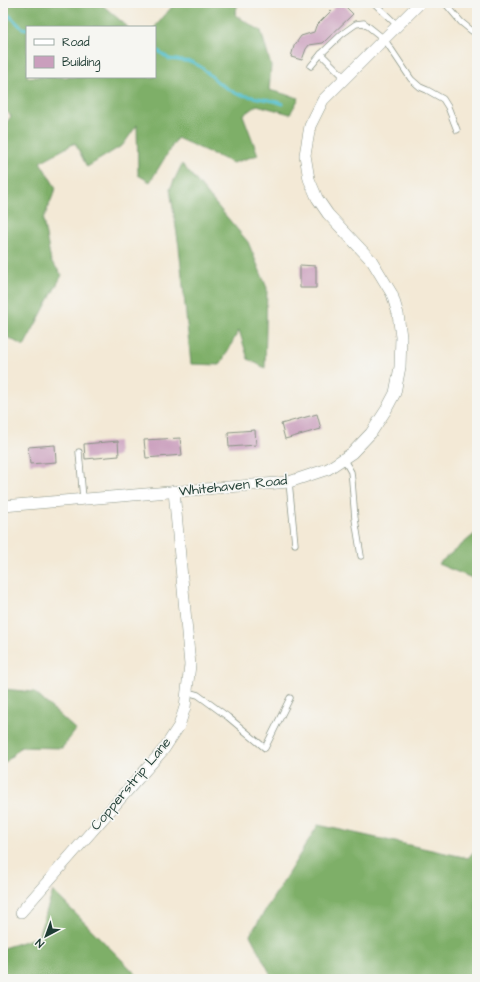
<svg xmlns="http://www.w3.org/2000/svg" width="480" height="982" font-family="'Architects Daughter',sans-serif">
	<style>
		.forest { fill: #7eaf68; stroke: #4e764e }
		.lines { fill: none; stroke-linecap: round; stroke-linejoin: round }
		.stream { stroke: #56c1d0; stroke-width: 3 }
		.building { fill: #ca9fbd }
		.lane-casing { stroke: #899385; stroke-width: 7 }
		.street-casing { stroke: #899385; stroke-width: 12 }
		.lane { stroke: #fff; stroke-width: 5.5 }
		.street { stroke: #fff; stroke-width: 11 }
		.labels { text-anchor: middle; dominant-baseline: central; stroke-width: 3.5; stroke-linejoin: round; paint-order: stroke }
		.street-label { font-size: 14px; fill: #1f3d34; stroke: #f6f6f2 }
	</style>
	<rect width="100%" height="100%" fill="#f6f6f2"/>
	<filter id="ink" filterUnits="userSpaceOnUse"><feTurbulence type="fractalNoise" baseFrequency=".025" numOctaves="2"/><feDisplacementMap in="SourceGraphic" scale="8" xChannelSelector="R" yChannelSelector="G"/><feConvolveMatrix kernelMatrix="1 2 1 2 8 2 1 2 1" color-interpolation-filters="sRGB"/></filter>
	<filter id="wash" filterUnits="userSpaceOnUse"><feTurbulence type="fractalNoise" baseFrequency=".012" numOctaves="4" result="noise"/><feDisplacementMap in="SourceGraphic" scale="16" xChannelSelector="R" yChannelSelector="G"/><feGaussianBlur stdDeviation="0.9" result="paint"/><feColorMatrix in="noise" values="0 0 0 0 0 0 0 0 0 0 0 0 0 0 0 0 0 1.4 0 .05"/><feComposite in="paint" operator="in"/></filter>
	<g filter="url(#wash)">
		<rect width="100%" height="100%" fill="#f3e9d6"/>
		<g class="forest">
			<polygon points="3,3 100,3 128,27 27,27 27,77 155,77 155,27 175,3 238,3 235,15 261,31 271,66 269,90 299,98 290,114 257,105 243,115 258,155 233,163 177,138 150,182 138,175 137,125 123,145 87,167 75,143 40,162 56,188 43,220 51,261 62,275 24,346 3,335 3,128 11,116 3,108"/>
			<polygon points="182,164 248,242 267,288 265,368 248,359 239,330 220,365 191,364 179,247 170,189"/>
			<polygon points="477,532 477,580 438,564"/>
			<polygon points="3,689 34,692 76,730 62,748 21,747 3,765"/>
			<polygon points="318,825 468,858 477,848 477,979 273,979 250,935"/>
			<polygon points="53,891 141,979 3,979 3,948 38,937"/>
		</g>
		<g class="lines">
			<g class="stream">
				<polyline points="3,12 10,16 22,28 27,29"/>
				<polyline points="155,52 157,50 169,59 192,62 201,67 220,84 237,94 274,101 283,104"/>
			</g>
		</g>
		<g id="blocks">
			<g class="building">
				<polygon points="339,3 342,3 353,14 323,43 309,45 306,49 302,60 291,57 294,46 301,36 314,32 316,26"/>
				<polygon points="300,265 316,266 316,288 300,288"/>
				<polygon points="317,414 321,429 285,439 281,424"/>
				<polygon points="255,430 256,445 229,447 228,432"/>
				<polygon points="180,438 182,455 146,458 144,440"/>
				<polygon points="118,441 119,456 85,459 84,444"/>
				<polygon points="55,445 56,462 30,464 28,447"/>
			</g>
		</g>
	</g>
	<g filter="url(#ink)">
		<use href="#blocks" fill-opacity="0" stroke="#899385" stroke-width="1"/>
		<g class="lines">
			<g class="lane-casing">
				<g id="lane">
					<polyline points="374,3 398,26"/>
					<polyline points="445,3 461,22 472,31"/>
					<polyline points="321,54 342,34 356,24 364,23 384,39 389,46 411,79 420,87 427,90 443,99 448,107 457,130"/>
					<polyline points="311,66 321,54 345,78"/>
					<polyline points="79,452 83,499"/>
					<polyline points="343,458 351,472 352,481 355,519 361,556"/>
					<polyline points="289,482 295,544"/>
					<polyline points="187,692 198,695 228,717 265,748 290,698"/>
				</g>
			</g>
			<g class="street-casing">
				<g id="street">
					<polyline points="3,506 289,482 328,469 352,453 371,433 386,410 395,393 400,367 401,337 398,314 392,294 372,261 328,214 317,198 309,179 305,155 310,126 323,100 420,3"/>
					<polyline points="21,912 164,749 179,726 185,707 190,665 174,491"/>
				</g>
			</g>
			<use href="#lane" class="lane"/>
			<use href="#street" class="street"/>
		</g>
	</g>
	<g class="labels">
		<g class="street-label">
			<text transform="translate(233 486) rotate(-6)">Whitehaven Road</text>
			<text transform="translate(131 784) rotate(-50)">Copperstrip Lane</text>
		</g>
	</g>
	<rect width="480" height="982" fill="none" stroke="#f6f6f2" stroke-width="16"/>
	<rect x="26" y="26" width="130" height="52" fill="#f6f6f2" stroke="#a0aca6"/>
	<rect x="34" y="39" width="20" height="6" fill="#ffffff" stroke="#a0aca6"/>
	<text x="62" y="46" font-size="12" fill="#1f3d34">Road</text>
	<rect x="34" y="56" width="20" height="12" fill="#ca9fbd" stroke="#a0aca6"/>
	<text x="62" y="66" font-size="12" fill="#1f3d34">Building</text>
	<g transform="translate(46 936) rotate(221)" stroke="#f6f6f2" stroke-width="3" paint-order="stroke">
	<path d="M0-3L7 15L0 10L-7 15Z" fill="#1f3d34"/>
	<text y="-6" font-size="11" font-weight="bold" text-anchor="middle" fill="#1f3d34">N</text>
	</g>
</svg>
